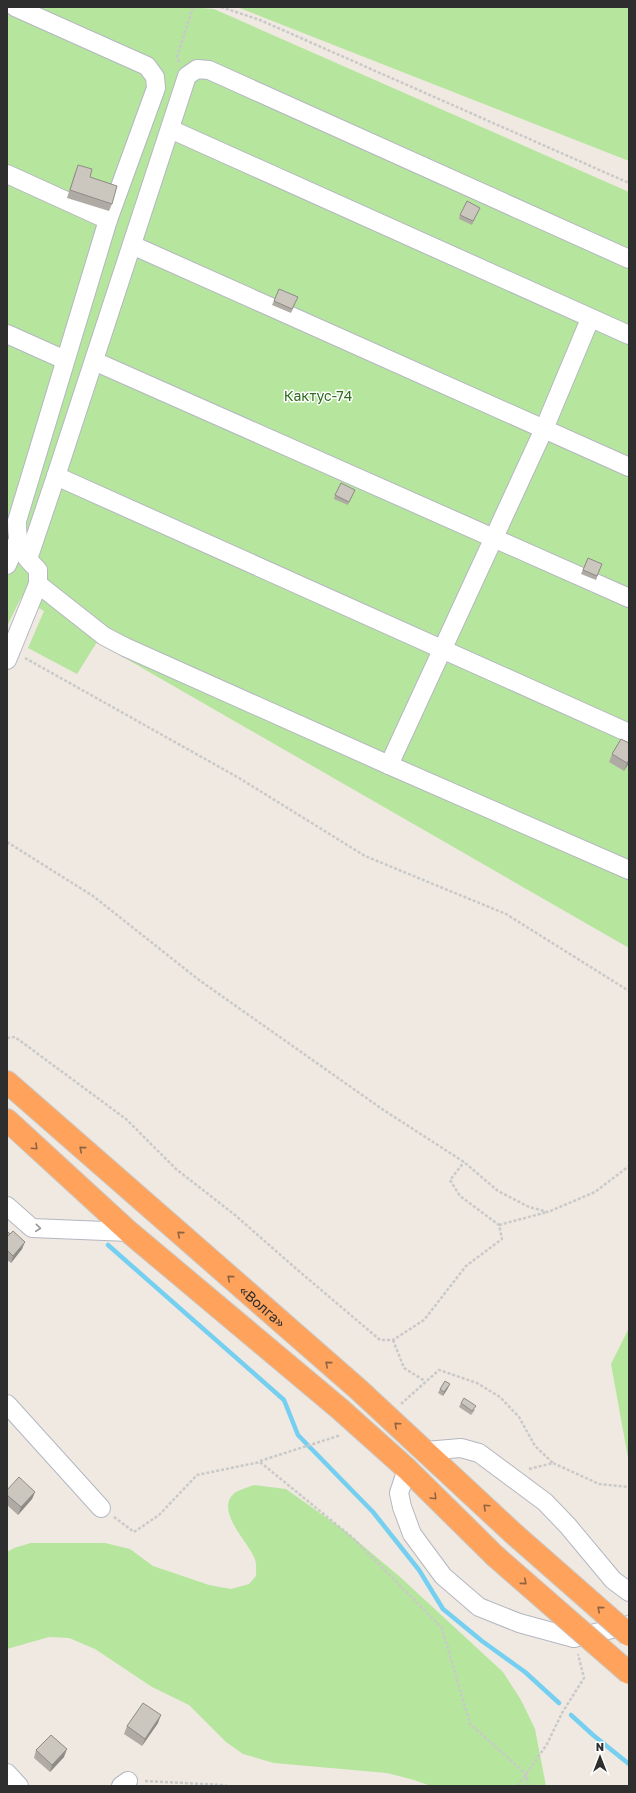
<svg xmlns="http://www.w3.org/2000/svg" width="636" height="1793" font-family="'Golos Text',sans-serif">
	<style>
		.green { fill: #b6e59e }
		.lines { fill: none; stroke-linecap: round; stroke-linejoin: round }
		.stream { stroke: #75cff0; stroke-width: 4.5 }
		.minor-casing { stroke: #b4b7c1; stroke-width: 20 }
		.highway-casing { stroke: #c9c9c9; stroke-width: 24 }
		.path { stroke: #c9c9c9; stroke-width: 2.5; stroke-dasharray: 3 2; stroke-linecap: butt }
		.minor { stroke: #fff; stroke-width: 18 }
		.highway { stroke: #ffa35c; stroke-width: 22 }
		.highway-bridge-casing { stroke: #c9c9c9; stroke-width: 24; stroke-linecap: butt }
		.highway-bridge { stroke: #ffa35c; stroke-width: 22 }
		.wall { fill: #afaba4 }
		.shaded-wall { fill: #8e8b86 }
		.building { fill: #cbc7bf; stroke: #8e8b86 }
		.oneway { stroke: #8c6343 }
		.oneway2 { stroke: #969696 }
		.labels { text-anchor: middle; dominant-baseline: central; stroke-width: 3; stroke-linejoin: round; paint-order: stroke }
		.park-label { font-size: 14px; fill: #2c6e1b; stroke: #fff }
		.street-label { font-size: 14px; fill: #2e2e2e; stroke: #fff }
	</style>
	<rect width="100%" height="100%" fill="#efe9e1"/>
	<g class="green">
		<polygon points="7,7 188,7 214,9 629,192 629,948 97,642 77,674 28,648 44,611 21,598 7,626"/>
		<polygon points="237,7 629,7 629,161"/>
		<polygon points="629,1328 629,1463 611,1364"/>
		<path d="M254 1485 286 1489 344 1530 399 1576 503 1672 521 1700 535 1729 546 1786H431L414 1780 387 1773 274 1763 243 1754 226 1742 189 1705 152 1687 95 1649 69 1638 49 1637 7 1649V1552L14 1548 31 1543H105L130 1549 153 1566 209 1585 231 1589 249 1584 256 1576C256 1571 257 1563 254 1557 247 1541 213 1508 236 1492 241 1489 249 1487 254 1485Z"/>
	</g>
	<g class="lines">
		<g class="stream">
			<polyline points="108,1245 284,1400 298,1435 373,1512 419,1570 443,1609 482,1641 525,1672 559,1703"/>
			<polyline points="571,1715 593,1735 629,1764"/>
		</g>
		<g class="minor-casing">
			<g id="minor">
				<polyline points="170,129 629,335"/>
				<polyline points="7,174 108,220"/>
				<polyline points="132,245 629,467"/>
				<polyline points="7,334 65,360"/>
				<polyline points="94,361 629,598"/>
				<polyline points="56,476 629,733"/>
				<polyline points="28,559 56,476 187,76 197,69 209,70 629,259"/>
				<polyline points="7,565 17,542"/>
				<polyline points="38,584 104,636 125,647 389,765 629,870"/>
				<path d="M7 660 38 584V570C20 552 17 547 17 521L108 220 156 88 155 77 147 66 15 7"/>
				<polyline points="389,765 544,429 590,319"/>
				<polyline points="7,1206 32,1228 129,1232"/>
				<polyline points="7,1404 101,1508"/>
				<polyline points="425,1451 461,1448 479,1453 545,1502 568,1526 613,1580 629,1592"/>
				<polyline points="407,1469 399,1493 402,1507 412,1534 443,1576 479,1607 519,1623 574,1638 629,1625"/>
				<polyline points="7,1773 19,1786"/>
				<polyline points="121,1786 128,1781"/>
			</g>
		</g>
		<g class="highway-casing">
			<g id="highway">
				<path id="s1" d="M7 1082 358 1389 514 1534"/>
				<polyline points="7,1120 129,1232 340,1409 407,1469 495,1556"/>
			</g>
		</g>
		<g class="path">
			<polyline points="221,7 260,20 629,183"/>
			<polyline points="179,62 177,57 193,7"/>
			<polyline points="25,658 239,778 365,856 506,914 629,991"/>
			<polyline points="7,842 93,896 199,980 382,1109 464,1162 498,1191 529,1207 548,1212 595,1192 629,1166"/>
			<polyline points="7,1038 15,1037 126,1119 176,1169 235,1215 293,1266 380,1340 393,1340 424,1320 466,1266 502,1239 499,1225 460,1196 450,1180 464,1162"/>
			<polyline points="499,1225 547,1212"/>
			<polyline points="393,1340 404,1368 425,1381"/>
			<polyline points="403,1404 402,1403 439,1370 477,1383 500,1397 519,1417 535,1446 553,1463"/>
			<polyline points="260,1461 341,1435"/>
			<polyline points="529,1469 553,1463 599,1484 629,1487"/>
			<polyline points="114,1517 134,1532 159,1515 197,1475 260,1462 353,1538 442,1628 470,1724 526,1774 528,1786"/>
			<polyline points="145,1781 222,1785 227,1786"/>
			<polyline points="518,1786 547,1744 562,1713 584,1678 578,1654"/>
		</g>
		<use href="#minor" class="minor"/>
		<use href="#highway" class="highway"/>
		<g class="highway-bridge-casing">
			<g id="highway-bridge">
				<polyline points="514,1534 629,1635"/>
				<polyline points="495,1556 629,1673"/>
			</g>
		</g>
		<use href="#highway-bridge" class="highway-bridge"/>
	</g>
	<g class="wall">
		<polygon points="75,172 90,177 112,204 109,211 67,198"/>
		<polygon points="480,208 472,225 459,219 460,215"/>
		<polygon points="279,289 298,297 291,313 272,305"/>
		<polygon points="355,490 348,505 334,499 335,495"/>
		<polygon points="588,558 602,564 596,580 581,574"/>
		<polygon points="629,743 629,763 624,771 609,762 612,754"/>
		<polygon points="7,1231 22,1249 11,1263 7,1260"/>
		<polygon points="448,1388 443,1396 438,1393 440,1389"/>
		<polygon points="461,1403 475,1410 471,1415 459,1407"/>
		<polygon points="7,1490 35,1492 32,1499 18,1515 7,1505"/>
		<polygon points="158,1723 142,1746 124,1734 127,1726"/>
		<polygon points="36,1750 64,1757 50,1772 34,1758"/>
	</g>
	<g class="shaded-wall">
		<polygon points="629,760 629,763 624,771 627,763"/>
		<polygon points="25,1242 22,1249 11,1263 13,1256"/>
		<polygon points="450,1384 448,1388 443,1396 444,1392"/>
		<polygon points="35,1492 32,1499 18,1515 21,1507"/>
		<polygon points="161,1715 158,1723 142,1746 145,1739"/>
		<polygon points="67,1749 64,1757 50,1772 52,1765"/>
	</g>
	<g class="building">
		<polygon points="78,165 92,169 90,177 117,186 112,204 70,190"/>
		<polygon points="467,201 480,208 473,221 460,215"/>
		<polygon points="279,289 298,297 292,309 274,301"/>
		<polygon points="341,483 355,490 349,502 335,495"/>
		<polygon points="588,558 602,564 597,576 583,570"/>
		<polygon points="621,739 629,743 629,760 627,763 612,754"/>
		<polygon points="7,1231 10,1234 7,1237"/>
		<polygon points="13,1231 25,1242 13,1256 7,1250 7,1237"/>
		<polygon points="445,1381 450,1384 444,1392 440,1389"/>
		<polygon points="464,1398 476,1406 472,1411 461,1403"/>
		<polygon points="19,1477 35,1492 21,1507 7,1495 7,1490"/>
		<polygon points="143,1703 161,1715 145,1739 127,1726"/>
		<polygon points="51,1735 67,1749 52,1765 36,1750"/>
	</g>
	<defs><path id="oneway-chevron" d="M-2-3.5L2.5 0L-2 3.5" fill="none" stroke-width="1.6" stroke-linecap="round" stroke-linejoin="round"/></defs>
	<g class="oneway">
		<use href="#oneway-chevron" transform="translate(35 1147) rotate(43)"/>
		<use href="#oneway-chevron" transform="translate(82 1149) rotate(-139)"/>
		<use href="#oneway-chevron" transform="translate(180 1234) rotate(-139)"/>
		<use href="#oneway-chevron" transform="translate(230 1278) rotate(-139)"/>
		<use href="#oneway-chevron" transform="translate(328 1364) rotate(-139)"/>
		<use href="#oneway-chevron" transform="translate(397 1425) rotate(-138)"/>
		<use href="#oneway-chevron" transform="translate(434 1497) rotate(45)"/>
		<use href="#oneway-chevron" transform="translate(486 1507) rotate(-137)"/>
		<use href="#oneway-chevron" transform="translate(524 1582) rotate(41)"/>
		<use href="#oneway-chevron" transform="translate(600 1609) rotate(-139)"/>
	</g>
	<use class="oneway2" href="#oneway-chevron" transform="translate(38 1228) rotate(5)"/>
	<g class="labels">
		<g class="park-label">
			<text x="318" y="395">Кактус-74</text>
		</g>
		<g class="street-label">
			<text stroke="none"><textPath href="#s1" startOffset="340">«Волга»</textPath></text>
		</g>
	</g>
	<rect width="636" height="1793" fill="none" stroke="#2e2e2e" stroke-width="16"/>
	<g transform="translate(600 1757)" stroke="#ffffff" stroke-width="3" paint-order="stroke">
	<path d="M0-3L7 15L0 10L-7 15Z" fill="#2e2e2e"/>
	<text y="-6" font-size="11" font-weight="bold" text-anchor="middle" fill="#2e2e2e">N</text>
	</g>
</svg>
